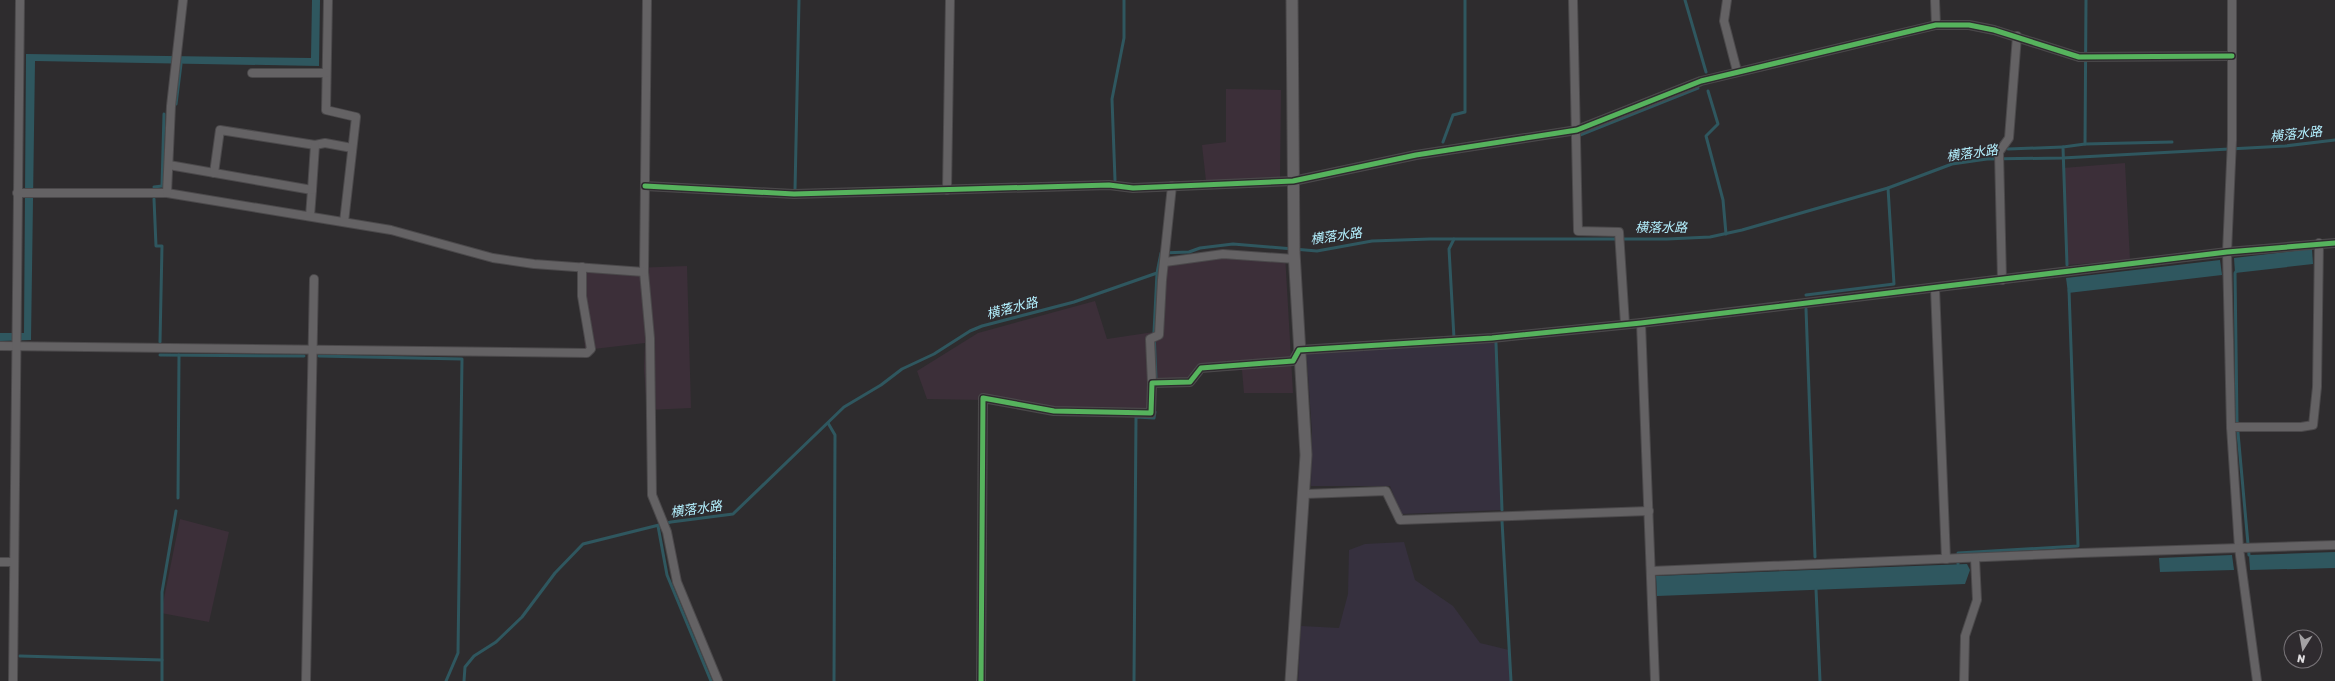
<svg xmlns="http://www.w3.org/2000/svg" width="2335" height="681" font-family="Rubik,'Noto Sans JP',sans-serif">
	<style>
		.commercial { fill: #3c2f39 }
		.industrial { fill: #36303e }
		.water { fill: #2f575f }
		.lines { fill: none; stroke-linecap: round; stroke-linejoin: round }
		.stream { stroke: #2f575f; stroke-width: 3 }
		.minor-casing { stroke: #4b494b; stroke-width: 10 }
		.tertiary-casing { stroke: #4b494b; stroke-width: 13 }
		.minor { stroke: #646264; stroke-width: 8 }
		.tertiary { stroke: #646264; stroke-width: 11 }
		.cycleway-casing { stroke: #2f2b2f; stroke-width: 8 }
		.cycleway { stroke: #56b35d; stroke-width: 5 }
		.labels { text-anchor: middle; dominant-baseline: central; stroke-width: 3; stroke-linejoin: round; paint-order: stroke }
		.water-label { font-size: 13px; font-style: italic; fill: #b2effd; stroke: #2f2b2f }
	</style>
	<rect width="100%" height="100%" fill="#2e2c2e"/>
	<g class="commercial">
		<polygon points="1226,89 1281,90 1280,178 1206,181 1202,145 1226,142"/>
		<polygon points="2125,163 2130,260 2067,265 2063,168"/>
		<polygon points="1223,251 1285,254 1293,393 1244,393 1242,370 1203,372 1190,386 1156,386 1154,418 1054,414 984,400 927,399 917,371 978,333 1095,301 1107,339 1154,332 1158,259"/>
		<polygon points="687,266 691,408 647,410 644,369 645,343 585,350 578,270"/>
		<polygon points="180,519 229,532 209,622 161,613"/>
	</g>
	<g class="industrial">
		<polygon points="1496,335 1502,510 1401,514 1390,486 1311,486 1312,432 1306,347"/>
		<polygon points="1404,542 1415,580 1453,606 1480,643 1509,650 1511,681 1298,681 1301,626 1339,628 1348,594 1349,550 1365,544"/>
	</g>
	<g class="water">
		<polygon points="312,0 320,0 319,66 35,61 31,340 0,341 0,333 24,333 26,54 311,58"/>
		<polygon points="2312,249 2313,264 2235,273 2234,258"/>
		<polygon points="2220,260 2222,275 2068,293 2066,278"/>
		<polygon points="2335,552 2335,568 2250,570 2249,555"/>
		<polygon points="2232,555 2234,570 2160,572 2159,558"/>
		<polygon points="1967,564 1970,570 1965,584 1657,596 1656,576"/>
	</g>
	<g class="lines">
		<g class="stream">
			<polyline points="1685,0 1706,72"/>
			<polyline points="1708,91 1718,124 1706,136 1723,200 1726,234"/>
			<polyline points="176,104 181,64"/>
			<polyline points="1580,135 1698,88"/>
			<polyline points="1443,142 1453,115 1465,112 1465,0"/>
			<polyline points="2085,144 2172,142"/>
			<polyline points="2008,149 2063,147"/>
			<polyline points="1115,180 1112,99 1124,38 1124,0"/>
			<polyline points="154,187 162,186 164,114"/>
			<polyline points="795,190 799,0"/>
			<polyline points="154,199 156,246 162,246 160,342"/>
			<polyline points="2067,265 2063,147 2085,144 2086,0"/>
			<polyline points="2237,270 2235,273 2237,422 2249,555"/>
			<polyline points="1806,295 1894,284 1888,188"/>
			<polyline points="1806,309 1815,557"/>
			<polyline points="1454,338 1449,249 1454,239"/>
			<polyline points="1496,343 1502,510"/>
			<polyline points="160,355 304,356"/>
			<polyline points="319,356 462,359 458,653 446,681"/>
			<polyline points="1156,378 1154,332 1157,273"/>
			<polyline points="828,423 835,435 834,681"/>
			<polyline points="178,498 179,355"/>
			<polyline points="1502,521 1511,681"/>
			<polyline points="658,526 667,575 711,681"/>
			<polyline points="1958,564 1958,553 2078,546 2069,290"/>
			<polyline points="1816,589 1820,681"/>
			<polyline points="20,656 162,660"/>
			<polyline points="162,681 162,592 176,511"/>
			<polyline points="464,681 465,667 474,656 496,642 522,617 555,573 583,544 671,522 733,514 844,407 881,385 902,369 934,354 970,331 982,326 1074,302 1157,273 1161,253 1189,252 1200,248 1233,244 1317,251 1372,241 1430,239 1667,239 1710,237 1742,230 1888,188 1952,164 1987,159 2062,158 2285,146 2335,140"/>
			<polyline points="1134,681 1136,417 1154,418 1155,412"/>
		</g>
		<g class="minor-casing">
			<g id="minor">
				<polyline points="328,0 326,110 356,117 344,222"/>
				<polyline points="647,0 644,272 650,338 652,495 667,532 677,582 718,681"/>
				<polyline points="1573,0 1578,231 1619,232 1625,324"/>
				<polyline points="1727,0 1724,21 1737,71"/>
				<polyline points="1935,0 1936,25"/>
				<polyline points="2232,0 2232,140 2227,252 2231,427 2239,548 2257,681"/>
				<polyline points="252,73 326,73"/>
				<polyline points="169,165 312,190 310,216"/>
				<polyline points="214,173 220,130 315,145 325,143 352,148"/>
				<polyline points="645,186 794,194 1109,185 1133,188 1293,181 1416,155 1577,130 1701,81 1936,25 1969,25 1994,30 2079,57 2232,56"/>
				<polyline points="312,190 315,145"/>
				<polyline points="947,190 950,0"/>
				<polyline points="17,193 167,193 391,230 493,258 534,264 644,272"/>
				<polyline points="167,193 171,106 183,0"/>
				<polyline points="1165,262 1223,254 1295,259"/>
				<polyline points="2002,280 1999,152 2009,138 2017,36"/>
				<polyline points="1935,288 1946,559"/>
				<polyline points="1641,323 1655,681"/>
				<polyline points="0,346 587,353 591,349 582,296 582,267"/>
				<polyline points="1152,383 1150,339 1159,335 1162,280 1172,186"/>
				<polyline points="2231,427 2301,427 2313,425 2317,387 2319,243"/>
				<polyline points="1305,494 1386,491 1400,520 1649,511"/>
				<polyline points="0,562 13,562"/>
				<polyline points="1651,571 2080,553 2335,545"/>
				<polyline points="13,681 20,0"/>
				<polyline points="306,681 314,279"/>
				<polyline points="981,681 983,398 1054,411 1151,413 1152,383 1190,382 1201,368 1293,361 1299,350 1492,338 1641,323 2227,252 2335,243"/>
				<polyline points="1964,681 1965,636 1977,600 1975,558"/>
			</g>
		</g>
		<g class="tertiary-casing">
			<polyline id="tertiary" points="1291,681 1306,455 1294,252 1292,0"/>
		</g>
		<use href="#minor" class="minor"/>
		<use href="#tertiary" class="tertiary"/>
		<g class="cycleway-casing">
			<g id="cycleway">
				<polyline points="645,186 794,194 1109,185 1133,188 1293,181 1416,155 1577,130 1701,81 1936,25 1969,25 1994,30 2079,57 2232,56"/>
				<polyline points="981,681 983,398 1054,411 1151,413 1152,383 1190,382 1201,368 1293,361 1299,350 1492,338 1641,323 2227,252 2335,243"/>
			</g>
		</g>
		<use href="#cycleway" class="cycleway"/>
	</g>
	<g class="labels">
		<g class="water-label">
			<text transform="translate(2296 134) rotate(-6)">横落水路</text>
			<text transform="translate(1972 153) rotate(-8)">横落水路</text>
			<text x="1661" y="227">横落水路</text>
			<text transform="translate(1336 236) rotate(-8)">横落水路</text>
			<text transform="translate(1012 308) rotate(-14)">横落水路</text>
			<text transform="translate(696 509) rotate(-8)">横落水路</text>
		</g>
	</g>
	<g transform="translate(2303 649) rotate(191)"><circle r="19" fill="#2f2b2f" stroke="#777377"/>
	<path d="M0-3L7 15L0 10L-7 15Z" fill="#a3a1a3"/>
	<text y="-6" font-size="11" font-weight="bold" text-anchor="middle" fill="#e2e0e2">N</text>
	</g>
</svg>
